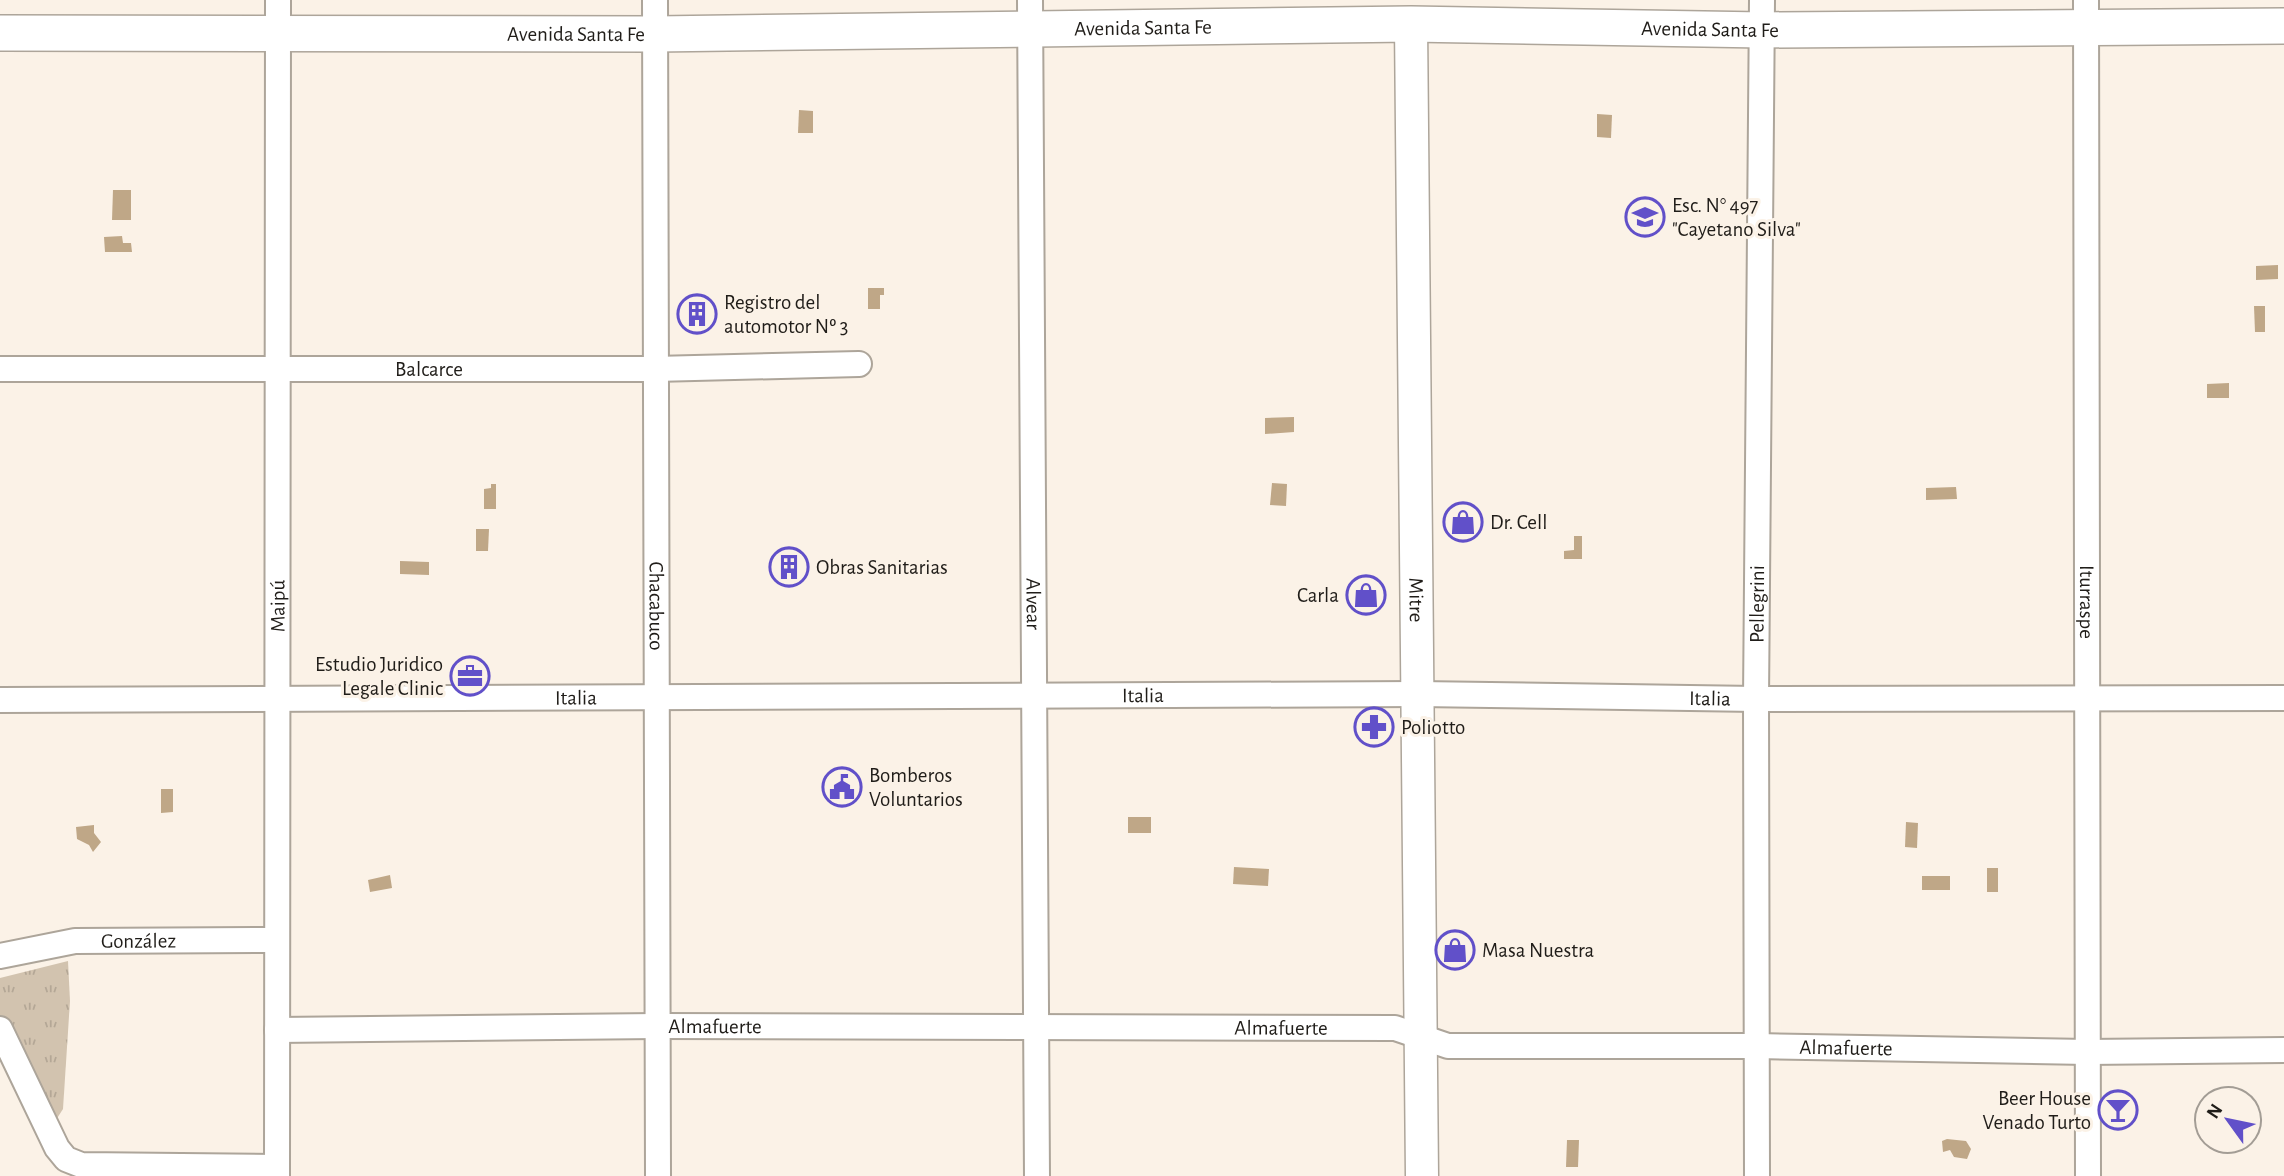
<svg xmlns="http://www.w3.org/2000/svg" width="2284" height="1176" font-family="'Alegreya Sans',sans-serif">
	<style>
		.park { fill: url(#park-tufts) }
		.water { fill: #bfa787 }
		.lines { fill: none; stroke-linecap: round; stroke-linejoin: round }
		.minor-casing { stroke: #ada59a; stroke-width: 28 }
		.tertiary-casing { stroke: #ada59a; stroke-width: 35 }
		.secondary-casing { stroke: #ada59a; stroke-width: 38 }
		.minor { stroke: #fff; stroke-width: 24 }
		.tertiary { stroke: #fff; stroke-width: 32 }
		.secondary { stroke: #fff; stroke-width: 35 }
		.labels { text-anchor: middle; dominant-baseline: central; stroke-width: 6; stroke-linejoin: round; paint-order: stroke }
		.street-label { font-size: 21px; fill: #201d19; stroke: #fbf2e7 }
		.poi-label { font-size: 21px; fill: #201d19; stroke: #fbf2e7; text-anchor: start }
	</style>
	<defs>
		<pattern id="park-tufts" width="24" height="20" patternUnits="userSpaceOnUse" patternTransform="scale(1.75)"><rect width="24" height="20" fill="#d2c3af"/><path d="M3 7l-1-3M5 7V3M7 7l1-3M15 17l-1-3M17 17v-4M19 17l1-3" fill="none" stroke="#b4a796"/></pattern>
	</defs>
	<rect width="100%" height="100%" fill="#fbf2e7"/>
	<polygon class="park" points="68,961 70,1001 63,1109 54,1123 0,1022 0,978"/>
	<g class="water">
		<polygon points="799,110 813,111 813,133 798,133"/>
		<polygon points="1597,114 1612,115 1611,138 1597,137"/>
		<polygon points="113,190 131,190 131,220 112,220"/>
		<polygon points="122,236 123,243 131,243 132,252 105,252 104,237"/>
		<polygon points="2278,265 2278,279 2256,280 2256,266"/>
		<polygon points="868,288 884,288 884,295 880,295 880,309 868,309"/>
		<polygon points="2254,306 2265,306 2265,332 2255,332"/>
		<polygon points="2229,383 2229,398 2207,398 2207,384"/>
		<polygon points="1294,417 1294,432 1265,434 1265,418"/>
		<polygon points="1272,483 1287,484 1286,506 1270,505"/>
		<polygon points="491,484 496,484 496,509 484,509 484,489 491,488"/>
		<polygon points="1956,487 1957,499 1926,500 1926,488"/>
		<polygon points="476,529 489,529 488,551 476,551"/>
		<polygon points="1574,536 1582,536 1582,559 1564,559 1564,551 1574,550"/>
		<polygon points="400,561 429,562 429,575 400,574"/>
		<polygon points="161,789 173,789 173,812 161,813"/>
		<rect x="1128" y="817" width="23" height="16"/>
		<polygon points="1906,822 1918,823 1917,848 1905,847"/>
		<polygon points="94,825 94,833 101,842 93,852 89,845 77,839 76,827"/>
		<polygon points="1234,867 1269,869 1268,886 1233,884"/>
		<rect x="1987" y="868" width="11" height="24"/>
		<polygon points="390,875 392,888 370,892 368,880"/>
		<rect x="1922" y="876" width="28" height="14"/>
		<polygon points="1947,1139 1966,1141 1971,1149 1967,1159 1954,1157 1950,1150 1943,1152 1942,1141"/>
		<polygon points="1567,1140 1579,1140 1578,1167 1566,1167"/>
	</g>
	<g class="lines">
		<g class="minor-casing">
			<g id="minor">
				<path id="s1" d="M655 0 658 1176"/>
				<path id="s2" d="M1030 0 1037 1176"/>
				<path id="s3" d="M2086 0 2088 1176"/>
				<path id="s4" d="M0 369H655L859 364"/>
				<path id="s5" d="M0 700 1419 694 1756 699 2284 698"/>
				<path id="s6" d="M0 956 75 941 277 940"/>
				<polyline points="0,1029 57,1148 66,1159 81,1165 277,1167"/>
				<path id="s7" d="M277 1030 658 1026 1395 1028 1448 1046H1757L2087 1052 2284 1050"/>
				<path id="s8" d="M277 1176 278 0"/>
				<path id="s9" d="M1757 1176 1756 699 1762 0"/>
			</g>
		</g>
		<g class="tertiary-casing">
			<g id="tertiary">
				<path id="s10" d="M1411 24 1422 1176"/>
			</g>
		</g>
		<g class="secondary-casing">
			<g id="secondary">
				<path id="s11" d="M0 33 656 34 1411 24 1763 30 2284 26"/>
			</g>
		</g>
		<use href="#minor" class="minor"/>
		<use href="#tertiary" class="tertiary"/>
		<use href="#secondary" class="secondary"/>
	</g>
	<defs>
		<g id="school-ring" transform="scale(2.0125)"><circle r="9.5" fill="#fbf2e7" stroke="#6150c9" stroke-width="1.5"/><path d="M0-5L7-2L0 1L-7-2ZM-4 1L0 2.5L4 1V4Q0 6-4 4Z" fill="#6150c9"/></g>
		<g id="building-ring" transform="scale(2.0125)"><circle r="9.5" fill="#fbf2e7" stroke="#6150c9" stroke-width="1.5"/><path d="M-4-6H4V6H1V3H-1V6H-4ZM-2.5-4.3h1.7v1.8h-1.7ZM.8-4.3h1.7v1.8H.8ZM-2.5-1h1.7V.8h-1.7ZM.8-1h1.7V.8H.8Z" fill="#6150c9"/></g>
		<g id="shop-ring" transform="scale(2.0125)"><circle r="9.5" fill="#fbf2e7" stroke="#6150c9" stroke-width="1.5"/><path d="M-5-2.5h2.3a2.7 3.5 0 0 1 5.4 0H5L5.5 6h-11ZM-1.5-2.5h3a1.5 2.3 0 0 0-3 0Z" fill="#6150c9"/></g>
		<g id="office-ring" transform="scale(2.0125)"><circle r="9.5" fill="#fbf2e7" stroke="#6150c9" stroke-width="1.5"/><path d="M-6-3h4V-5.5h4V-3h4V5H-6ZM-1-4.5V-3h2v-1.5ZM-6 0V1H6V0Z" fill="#6150c9"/></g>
		<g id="pharmacy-ring" transform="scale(2.0125)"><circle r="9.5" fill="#fbf2e7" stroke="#6150c9" stroke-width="1.5"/><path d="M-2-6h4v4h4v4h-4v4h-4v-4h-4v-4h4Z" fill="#6150c9"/></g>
		<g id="civic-ring" transform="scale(2.0125)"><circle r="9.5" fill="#fbf2e7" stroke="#6150c9" stroke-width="1.5"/><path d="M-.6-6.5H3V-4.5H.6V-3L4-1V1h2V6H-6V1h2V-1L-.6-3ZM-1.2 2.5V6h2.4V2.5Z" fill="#6150c9"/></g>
		<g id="bar-ring" transform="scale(2.0125)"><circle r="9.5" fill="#fbf2e7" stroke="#6150c9" stroke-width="1.5"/><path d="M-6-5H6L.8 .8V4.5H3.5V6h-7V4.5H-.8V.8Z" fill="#6150c9"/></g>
	</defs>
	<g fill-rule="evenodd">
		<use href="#school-ring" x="1645" y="217"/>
		<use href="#building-ring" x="697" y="314"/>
		<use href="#shop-ring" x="1463" y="522"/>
		<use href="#building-ring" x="789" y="567"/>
		<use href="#shop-ring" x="1366" y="595"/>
		<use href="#office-ring" x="470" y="676"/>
		<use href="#pharmacy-ring" x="1374" y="727"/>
		<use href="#civic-ring" x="842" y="787"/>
		<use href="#shop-ring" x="1455" y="950"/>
		<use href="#bar-ring" x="2118" y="1110"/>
	</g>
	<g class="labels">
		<g class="street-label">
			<text stroke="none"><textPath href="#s11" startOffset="1143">Avenida Santa Fe</textPath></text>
			<text stroke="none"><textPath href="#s11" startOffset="1710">Avenida Santa Fe</textPath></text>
			<text stroke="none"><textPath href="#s11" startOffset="576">Avenida Santa Fe</textPath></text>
			<text stroke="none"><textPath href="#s4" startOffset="429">Balcarce</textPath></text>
			<text stroke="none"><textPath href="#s10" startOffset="576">Mitre</textPath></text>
			<text stroke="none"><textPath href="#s3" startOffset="602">Iturraspe</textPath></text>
			<text stroke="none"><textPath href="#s9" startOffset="572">Pellegrini</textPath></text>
			<text stroke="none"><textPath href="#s2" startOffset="604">Alvear</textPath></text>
			<text stroke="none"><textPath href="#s8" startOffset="570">Maipú</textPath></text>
			<text stroke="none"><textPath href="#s1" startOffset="606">Chacabuco</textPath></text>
			<text stroke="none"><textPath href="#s5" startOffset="1143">Italia</textPath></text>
			<text stroke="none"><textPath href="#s5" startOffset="576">Italia</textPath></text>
			<text stroke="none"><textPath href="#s5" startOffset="1710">Italia</textPath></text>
			<text stroke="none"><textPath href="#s6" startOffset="140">González</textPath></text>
			<text stroke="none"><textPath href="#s7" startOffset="438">Almafuerte</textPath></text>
			<text stroke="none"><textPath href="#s7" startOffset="1004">Almafuerte</textPath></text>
			<text stroke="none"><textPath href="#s7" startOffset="1572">Almafuerte</textPath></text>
		</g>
		<g class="poi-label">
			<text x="1672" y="205">Esc. N° 497<tspan x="1672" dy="24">"Cayetano Silva"</tspan></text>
			<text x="724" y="302">Registro del<tspan x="724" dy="24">automotor Nº 3</tspan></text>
			<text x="1490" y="522">Dr. Cell</text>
			<text x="816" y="567">Obras Sanitarias</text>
			<text x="1339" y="595" text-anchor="end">Carla</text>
			<text x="443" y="664" text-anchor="end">Estudio Juridico<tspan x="443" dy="24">Legale Clinic</tspan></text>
			<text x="1401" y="727">Poliotto</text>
			<text x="869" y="775">Bomberos<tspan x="869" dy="24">Voluntarios</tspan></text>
			<text x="1482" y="950">Masa Nuestra</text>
			<text x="2091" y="1098" text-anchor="end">Beer House<tspan x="2091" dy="24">Venado Turto</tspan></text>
		</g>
	</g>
	<g transform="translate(2228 1120) rotate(303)"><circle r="33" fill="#fbf2e7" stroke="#a39d95" stroke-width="2"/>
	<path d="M0-5L12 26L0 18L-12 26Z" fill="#6150c9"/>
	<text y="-10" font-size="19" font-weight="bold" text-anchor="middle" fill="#201d19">N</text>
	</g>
</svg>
